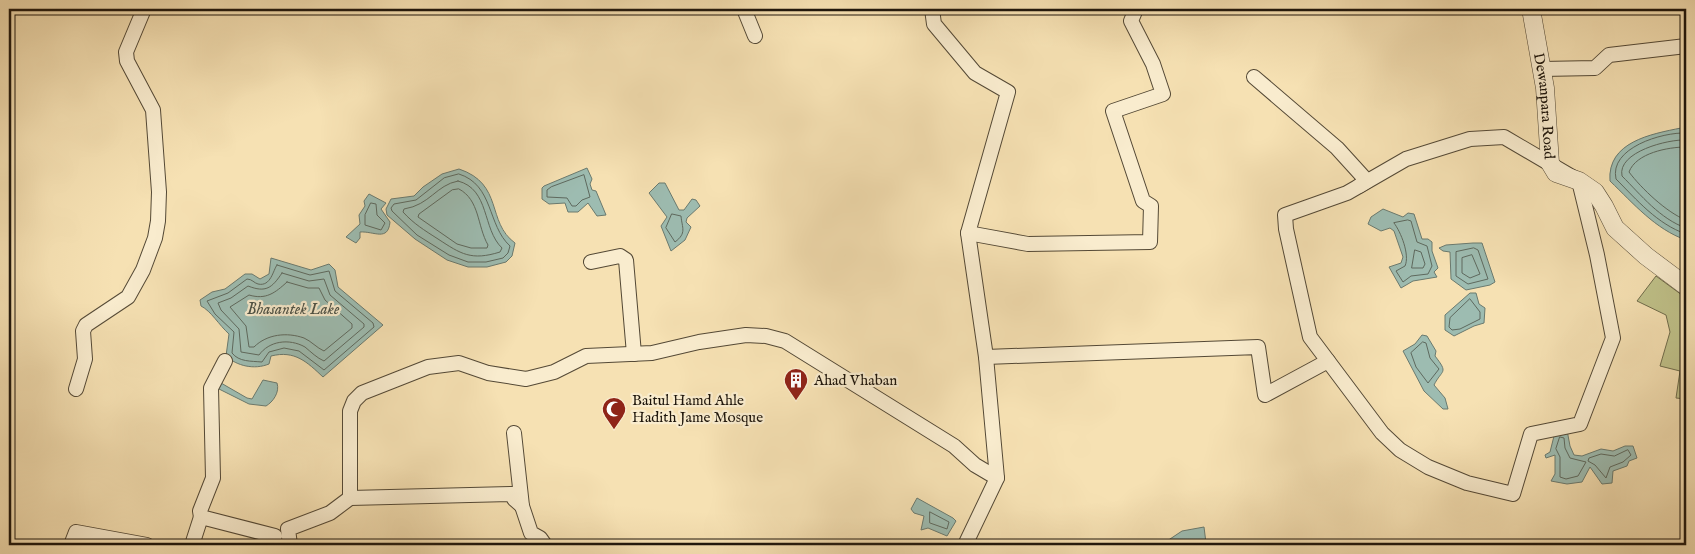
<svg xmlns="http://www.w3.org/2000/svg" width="1695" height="554" font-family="'IM FELL English',serif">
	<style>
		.green { fill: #c0c28a; stroke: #6f6c4b }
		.water { fill: #9dbcb1; stroke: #6a7a6f }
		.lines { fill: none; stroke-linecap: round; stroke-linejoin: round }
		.shore { stroke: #5e695e; stroke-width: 1 }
		.minor-casing { stroke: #544936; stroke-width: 16 }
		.tertiary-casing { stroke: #544936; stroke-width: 19 }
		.minor { stroke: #f9ecce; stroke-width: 14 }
		.tertiary { stroke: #f9ecce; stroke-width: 18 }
		.labels { text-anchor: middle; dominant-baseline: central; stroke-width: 4.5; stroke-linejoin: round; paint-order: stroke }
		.street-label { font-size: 15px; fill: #1e160c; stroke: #f9ecce }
		.poi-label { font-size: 15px; fill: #1e160c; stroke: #f9ecce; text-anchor: start }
		.water-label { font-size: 16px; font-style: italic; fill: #4a5046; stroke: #f9ecce }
	</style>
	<rect width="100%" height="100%" fill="#f6e1b3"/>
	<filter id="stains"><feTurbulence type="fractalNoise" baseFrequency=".004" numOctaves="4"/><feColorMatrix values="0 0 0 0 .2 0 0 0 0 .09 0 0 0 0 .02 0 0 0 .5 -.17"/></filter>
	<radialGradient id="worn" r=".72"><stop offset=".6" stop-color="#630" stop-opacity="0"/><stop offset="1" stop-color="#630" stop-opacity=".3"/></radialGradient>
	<polygon class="green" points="1656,276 1686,298 1686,399 1676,398 1680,371 1660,366 1670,332 1666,315 1637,301"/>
	<g class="water">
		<path d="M1681 128 1686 129V240C1655 229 1634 204 1610 181 1607 142 1651 134 1681 128Z"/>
		<polygon points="587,168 592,179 590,184 592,190 596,191 606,215 597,216 588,203 578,212 568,212 565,203 549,204 542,199 542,188 544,186"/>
		<path d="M459 169C504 184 486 222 515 243L512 256 506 262 487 267H468L447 260 415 239 387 215 386 209 391 199 414 196 423 187 442 174Z"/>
		<polygon points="659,183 665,183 679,210 684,210 692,199 696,200 700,206 687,218 686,222 691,227 685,240 671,251 661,226 667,217 649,193"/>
		<path d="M369 194 386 203 381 209 390 222C388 242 374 231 360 232V238L356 243 346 237 360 224 359 215 365 206 364 201Z"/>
		<polygon points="1383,209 1403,217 1408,213 1414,214 1422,239 1428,239 1432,242 1432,251 1438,268 1434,272 1437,277 1413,281 1401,288 1389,267 1401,263 1403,257 1394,231 1390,228 1381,231 1368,224 1371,217"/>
		<polygon points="1473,243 1482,243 1495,282 1490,285 1466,290 1451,279 1450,252 1443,251 1439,248 1446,245"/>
		<path d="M271 258 311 270 329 264 335 270 338 287 383 325 323 377C307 362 295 350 271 356L269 364C254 370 237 366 226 356L229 334C219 325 211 311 201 306L200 300 212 292 225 289 245 274H252L260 279 269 274Z"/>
		<polygon points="1470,293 1476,293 1479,304 1485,308 1484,323 1474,326 1454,336 1445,330 1445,315"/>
		<path d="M1422 335 1427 336 1436 351 1435 356C1449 374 1442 369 1434 385L1445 398 1448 409H1443L1424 391 1403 351 1415 344Z"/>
		<path d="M263 380 277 383C280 392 273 402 266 406L249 404 215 387 221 383 247 398 252 399Z"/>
		<polygon points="1567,430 1570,446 1574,455 1582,456 1601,449 1613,451 1625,446 1633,446 1637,458 1629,461 1627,466 1613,471 1612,483 1602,484 1590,467 1582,482 1567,484 1551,481 1555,474 1555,455 1546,458 1545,455 1550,452 1554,436"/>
		<polygon points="917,498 953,518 956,521 947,536 928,528 921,530 924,516 914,513 911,509"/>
		<polygon points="1204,527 1206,543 1204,545 1161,545 1182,531"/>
	</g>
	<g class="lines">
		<g class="shore">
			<path d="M1686 133C1662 132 1609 148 1616 179 1637 200 1657 224 1686 234"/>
			<path d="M1686 140C1668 139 1617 152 1622 176 1641 195 1660 219 1686 228"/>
			<path d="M1686 147C1668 147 1636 153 1629 172 1641 188 1667 213 1686 220"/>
			<path d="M459 174C494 185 487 225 510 246L508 253 503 258 486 262H468L449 255 417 235 392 211 391 208 394 204 416 200 444 178Z"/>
			<polygon points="584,175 590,197 582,200 576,206 572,206 567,198 547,197 547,190 551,187"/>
			<path d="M458 181C490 189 482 229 502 248L500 252C471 261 461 254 438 239 424 230 414 224 403 212L404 209C430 205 436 185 458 181Z"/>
			<path d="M459 189C480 200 477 226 488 245L487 248H471L457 244 418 217 419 214 452 190Z"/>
			<polygon points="371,203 376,204 377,215 385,223 381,230 365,225 365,215"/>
			<path d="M672 214 681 216C682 228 687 233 675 242L666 228Z"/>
			<path d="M1408 220 1411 221 1417 242 1427 246 1432 266 1428 274 1411 276 1403 282 1396 271 1405 266C1410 255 1401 232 1394 223Z"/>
			<polygon points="1474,248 1478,250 1488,279 1468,284 1456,276 1456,252"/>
			<polygon points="1415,250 1421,252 1425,264 1423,268 1412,268"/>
			<polygon points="1472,255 1480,274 1470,278 1462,273 1462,258"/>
			<path d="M277 265 310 275 329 271 335 291 373 323 374 327 324 370 299 351 284 348 269 352 262 362C251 361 239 362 232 353L234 332 215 314 207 301 228 293 247 279C252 279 254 283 258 284 271 287 273 270 277 265Z"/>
			<path d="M282 273 309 281 324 279 330 295 364 324V327L324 361C317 358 311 352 305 347 289 338 269 341 259 355L241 352 239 329 221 310 218 303 231 298 248 286C266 293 272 288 282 273Z"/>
			<path d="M287 282 308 288H319L325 300 352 324V328L324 351C317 348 311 341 304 338 287 332 267 334 254 347H249L246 326 230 307 249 295C266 300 275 293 287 282Z"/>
			<polygon points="1470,299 1480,312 1480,319 1460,329 1452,330 1449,327 1450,318"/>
			<polygon points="1423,342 1426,343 1430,358 1439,369 1428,383 1416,367 1411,353"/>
			<polygon points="1560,437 1564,438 1565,448 1570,458 1586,462 1578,476 1566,479 1560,477 1560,457 1556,449"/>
			<polygon points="1628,450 1631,455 1623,462 1610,467 1606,478 1595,465 1588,461 1589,458 1601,454 1614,456"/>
			<polygon points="930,512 949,522 947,529 930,523"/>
		</g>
		<g class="minor-casing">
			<g id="minor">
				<polyline points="744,9 755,36"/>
				<polyline points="932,9 934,24 975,73 1008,92 968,233 986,357 997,478 965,545"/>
				<polyline points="1542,69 1595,68 1609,55 1686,46"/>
				<polyline points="1254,77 1337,148 1367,181 1359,186"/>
				<polygon points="1504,137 1579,181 1597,255 1613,338 1580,424 1531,434 1513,494 1467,483 1428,467 1400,450 1382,433 1310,337 1286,229 1285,215 1347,193 1406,159 1470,139"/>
				<polyline points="968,233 1028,244 1150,242 1151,206 1143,201 1113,111 1163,94 1153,64 1131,21 1136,9"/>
				<polyline points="591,262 620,256 626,260 634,354"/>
				<polyline points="986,357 1258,347 1265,395 1328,361"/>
				<polyline points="76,389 85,359 83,331 86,325 128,297 143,270 155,238 158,221 159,192 153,110 127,61 126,52 144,9"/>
				<polyline points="514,433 522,506 531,533 540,538 545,545"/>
				<polyline points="350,498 350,411 354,401 362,393 428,367 459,363 488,373 526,379 554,372 586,356 652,353 699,342 746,335 766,336 785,341 954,446 975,465 997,478"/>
				<polyline points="201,517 200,511 213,478 211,388 225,361"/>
				<polyline points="71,545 76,532 147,545"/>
				<polyline points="192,545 201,517 275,536"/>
				<polyline points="290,545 288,529 330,513 350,498 513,494 514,499 522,506"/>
			</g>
		</g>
		<g class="tertiary-casing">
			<g id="tertiary">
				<path id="s1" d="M1531 9 1545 88 1550 163 1556 173 1579 181 1595 192 1604 206 1615 228 1646 256 1686 286"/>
			</g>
		</g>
		<use href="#minor" class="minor"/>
		<use href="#tertiary" class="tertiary"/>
	</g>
	<defs>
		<g id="building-pin" transform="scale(1.25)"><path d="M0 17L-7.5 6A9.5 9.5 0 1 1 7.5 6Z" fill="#8f2418" stroke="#f9ecce"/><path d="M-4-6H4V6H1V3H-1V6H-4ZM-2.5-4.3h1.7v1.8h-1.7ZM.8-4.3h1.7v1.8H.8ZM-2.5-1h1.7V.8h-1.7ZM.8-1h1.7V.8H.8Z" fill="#fff"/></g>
		<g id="mosque-pin" transform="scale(1.25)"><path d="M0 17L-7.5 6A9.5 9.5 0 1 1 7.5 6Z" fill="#8f2418" stroke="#f9ecce"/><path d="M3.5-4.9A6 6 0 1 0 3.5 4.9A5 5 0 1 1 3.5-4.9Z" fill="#fff"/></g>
	</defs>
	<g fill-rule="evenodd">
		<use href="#building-pin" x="796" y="380"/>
		<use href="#mosque-pin" x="614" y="409"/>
	</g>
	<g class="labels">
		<g class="street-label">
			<text stroke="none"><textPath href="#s1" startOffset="98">Dewanpara Road</textPath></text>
		</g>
		<g class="poi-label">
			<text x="814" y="380">Ahad Vhaban</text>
			<text x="632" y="400">Baitul Hamd Ahle<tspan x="632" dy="17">Hadith Jame Mosque</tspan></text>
		</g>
		<g class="water-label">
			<text x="293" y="310">Bhasantek Lake</text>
		</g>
	</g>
	<rect width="1695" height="554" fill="none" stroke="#f6e1b3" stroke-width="30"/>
	<rect x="10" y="10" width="1675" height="534" fill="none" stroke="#1e160c" stroke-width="2.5"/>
	<rect x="15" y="15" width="1665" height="524" fill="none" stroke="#1e160c"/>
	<rect width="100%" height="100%" filter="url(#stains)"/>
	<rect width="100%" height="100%" fill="url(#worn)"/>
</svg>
